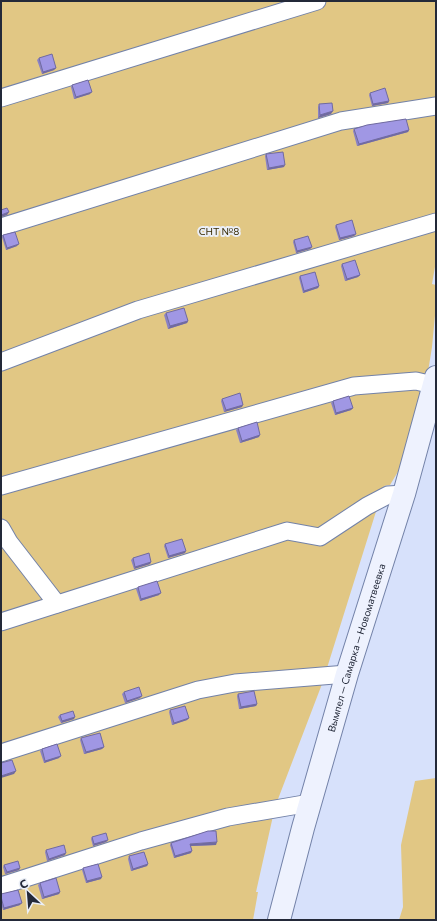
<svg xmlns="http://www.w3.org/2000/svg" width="437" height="921" font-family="Commissioner,sans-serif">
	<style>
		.green { fill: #e1c784 }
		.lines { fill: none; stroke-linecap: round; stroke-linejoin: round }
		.street-casing { stroke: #7382a8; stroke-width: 19 }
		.secondary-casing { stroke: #7382a8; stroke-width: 24 }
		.street { stroke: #fff; stroke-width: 17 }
		.secondary { stroke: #eef2fe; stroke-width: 22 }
		.wall { fill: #8a82c4 }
		.shaded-wall { fill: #706aa0 }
		.building { fill: #a097e4; stroke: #706aa0 }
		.labels { text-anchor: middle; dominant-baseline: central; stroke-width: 4; stroke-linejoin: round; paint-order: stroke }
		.park-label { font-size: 10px; fill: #392c05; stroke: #ebeff7 }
		.street-label { font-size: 10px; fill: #232939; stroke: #ebeff7 }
	</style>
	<rect width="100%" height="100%" fill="#d7e1fb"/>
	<g class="green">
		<polygon points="1,1 436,1 436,261 432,284 436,285 436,305 432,347 422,409 399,470 390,485 384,486 322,684 275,807 256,892 258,892 253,920 1,920"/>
		<polygon points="436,778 436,920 399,920 403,907 401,845 415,781"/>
	</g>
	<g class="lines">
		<g class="street-casing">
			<g id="street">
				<polyline points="1,98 317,1"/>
				<polyline points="1,227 341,121 436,106"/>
				<polyline points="1,362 138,310 436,222"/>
				<polyline points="1,486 354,386 416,381 433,385"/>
				<polyline points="1,528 9,542 57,604"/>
				<polyline points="1,622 287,531 320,537 367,506 388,495 404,494"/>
				<polyline points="1,753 198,690 235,683 347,674"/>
				<polyline points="1,886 141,841 228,817 310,803"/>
			</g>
		</g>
		<g class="secondary-casing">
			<g id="secondary">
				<path id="s1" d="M279 920 303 828 347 674 404 494 436 377"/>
			</g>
		</g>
		<use href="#street" class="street"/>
		<use href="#secondary" class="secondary"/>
	</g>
	<g class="wall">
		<polygon points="39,58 56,68 54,70 42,74 37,60"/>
		<polygon points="72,85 90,94 74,99 71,87"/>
		<polygon points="370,93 389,101 388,103 372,106 369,95"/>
		<polygon points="319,104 331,114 318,118 318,107"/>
		<polygon points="354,129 409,130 408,132 357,146 353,131"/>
		<polygon points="266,154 284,167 267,170 265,156"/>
		<polygon points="336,225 356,234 354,236 339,240 335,227"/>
		<polygon points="3,235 17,246 6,250 2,237"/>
		<polygon points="294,240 312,247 310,249 296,253 293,242"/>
		<polygon points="342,264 360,275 358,277 345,281 341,266"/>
		<polygon points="300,276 319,286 318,288 303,293 299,278"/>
		<polygon points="166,313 188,321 187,323 168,329 164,315"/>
		<polygon points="222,399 242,407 224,412 221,401"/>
		<polygon points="333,401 353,408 351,410 335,415 331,403"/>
		<polygon points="238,428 259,437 240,443 236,430"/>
		<polygon points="165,544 185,553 168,558 164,546"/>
		<polygon points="133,558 151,562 150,564 134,569 131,560"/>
		<polygon points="138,587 159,595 140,601 136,589"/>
		<polygon points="124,692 140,698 125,703 122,694"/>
		<polygon points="238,694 257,704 256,706 239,709 237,696"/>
		<polygon points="170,710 189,718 187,720 172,725 169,712"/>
		<polygon points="60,715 74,719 61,723 58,717"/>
		<polygon points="81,738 104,747 102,749 84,754 80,740"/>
		<polygon points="42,749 59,758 44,763 40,751"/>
		<polygon points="92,837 108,840 106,842 93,846 91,839"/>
		<polygon points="171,843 216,845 191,846 191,853 174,858 170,845"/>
		<polygon points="46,850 65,855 47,861 45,852"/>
		<polygon points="129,856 148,864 147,866 131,871 128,859"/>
		<polygon points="4,865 20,868 19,870 5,874 3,867"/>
		<polygon points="83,868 101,879 86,883 82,870"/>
		<polygon points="40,883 60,892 59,894 42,899 38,885"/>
		<polygon points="1,894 20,905 3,910 1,904"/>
	</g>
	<g class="shaded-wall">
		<polygon points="56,68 54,70 42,74 43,72"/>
		<polygon points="92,92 90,94 74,99 76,97"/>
		<polygon points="389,101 388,103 372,106 373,104"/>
		<polygon points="333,111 331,114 318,118 320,115"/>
		<polygon points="409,130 408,132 357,146 359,144"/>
		<polygon points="285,165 284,167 267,170 269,168"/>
		<polygon points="9,212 7,215 1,217 1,215"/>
		<polygon points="356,234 354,236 339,240 340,238"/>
		<polygon points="19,244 17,246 6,250 7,248"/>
		<polygon points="312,247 310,249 296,253 297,251"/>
		<polygon points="360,275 358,277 345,281 347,279"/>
		<polygon points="319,286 318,288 303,293 304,291"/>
		<polygon points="188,321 187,323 168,329 170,326"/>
		<polygon points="243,405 242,407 224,412 226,410"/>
		<polygon points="353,408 351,410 335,415 336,413"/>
		<polygon points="260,435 259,437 240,443 242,441"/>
		<polygon points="186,551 185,553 168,558 169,556"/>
		<polygon points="151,562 150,564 134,569 135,567"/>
		<polygon points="161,593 159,595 140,601 141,599"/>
		<polygon points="142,696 140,698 125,703 127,701"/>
		<polygon points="257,704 256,706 239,709 241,707"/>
		<polygon points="75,717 74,719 61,723 62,721"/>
		<polygon points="189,718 187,720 172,725 174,723"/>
		<polygon points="104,747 102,749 84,754 86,752"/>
		<polygon points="61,756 59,758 44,763 45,761"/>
		<polygon points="16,771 14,774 1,778 1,776"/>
		<polygon points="108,840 106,842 93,846 94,844"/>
		<polygon points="217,842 216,845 189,846 190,844"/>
		<polygon points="192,851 191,853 174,858 175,856"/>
		<polygon points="66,853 65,855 47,861 49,859"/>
		<polygon points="148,864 147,866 131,871 133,869"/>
		<polygon points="20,868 19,870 5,874 7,872"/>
		<polygon points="102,877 101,879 86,883 87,881"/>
		<polygon points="60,892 59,894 42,899 44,897"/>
		<polygon points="22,903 20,905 3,910 4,908"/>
	</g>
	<g class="building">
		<polygon points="52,54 56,68 43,72 39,58"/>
		<polygon points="88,80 92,92 76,97 72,85"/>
		<polygon points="385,88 389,101 373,104 370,93"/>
		<polygon points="332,103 333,111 320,115 319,104"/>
		<polygon points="406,119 409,130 359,144 354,129 367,125"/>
		<polygon points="283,152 285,165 269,168 266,154"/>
		<polygon points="7,208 9,212 1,215 1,210"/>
		<polygon points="352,220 356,234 340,238 336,225"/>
		<polygon points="15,232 19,244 7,248 3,235"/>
		<polygon points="308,236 312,247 297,251 294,240"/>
		<polygon points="355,260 360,275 347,279 342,264"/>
		<polygon points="315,272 319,286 304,291 300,276"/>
		<polygon points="184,308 188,321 170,326 166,313"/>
		<polygon points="240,393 243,405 226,410 222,399"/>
		<polygon points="349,396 353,408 336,413 333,401"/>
		<polygon points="257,422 260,435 242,441 238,428"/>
		<polygon points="182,539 186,551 169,556 165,544"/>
		<polygon points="149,553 151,562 135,567 133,558"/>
		<polygon points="157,581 161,593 141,599 138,587"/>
		<polygon points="139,687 142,696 127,701 124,692"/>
		<polygon points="254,691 257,704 241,707 238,694"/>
		<polygon points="185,706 189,718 174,723 170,710"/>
		<polygon points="73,711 75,717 62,721 60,715"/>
		<polygon points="100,733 104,747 86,752 81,738"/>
		<polygon points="57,744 61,756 45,761 42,749"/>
		<polygon points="12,760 16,771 1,776 1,763"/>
		<polygon points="208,831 216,831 217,842 190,844 192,851 175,856 171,843"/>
		<polygon points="106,833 108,840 94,844 92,837"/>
		<polygon points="64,845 66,853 49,859 46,850"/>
		<polygon points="144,852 148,864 133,869 129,856"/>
		<polygon points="18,861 20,868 7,872 4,865"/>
		<polygon points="98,864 102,877 87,881 83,868"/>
		<polygon points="56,878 60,892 44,897 40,883"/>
		<polygon points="18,890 22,903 4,908 1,897 1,894"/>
	</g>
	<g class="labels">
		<g class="park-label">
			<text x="219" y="231">СНТ №8</text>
		</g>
		<g class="street-label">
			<text stroke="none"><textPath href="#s1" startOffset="283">Вымпел — Самарка — Новоматвеевка</textPath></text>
		</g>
	</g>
	<rect width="437" height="921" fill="none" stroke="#232939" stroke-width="4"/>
	<g transform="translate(28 893) rotate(334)" stroke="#ebeff7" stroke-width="3" paint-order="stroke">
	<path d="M0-3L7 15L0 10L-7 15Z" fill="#232939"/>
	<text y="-6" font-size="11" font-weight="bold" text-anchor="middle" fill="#232939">С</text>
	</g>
</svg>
